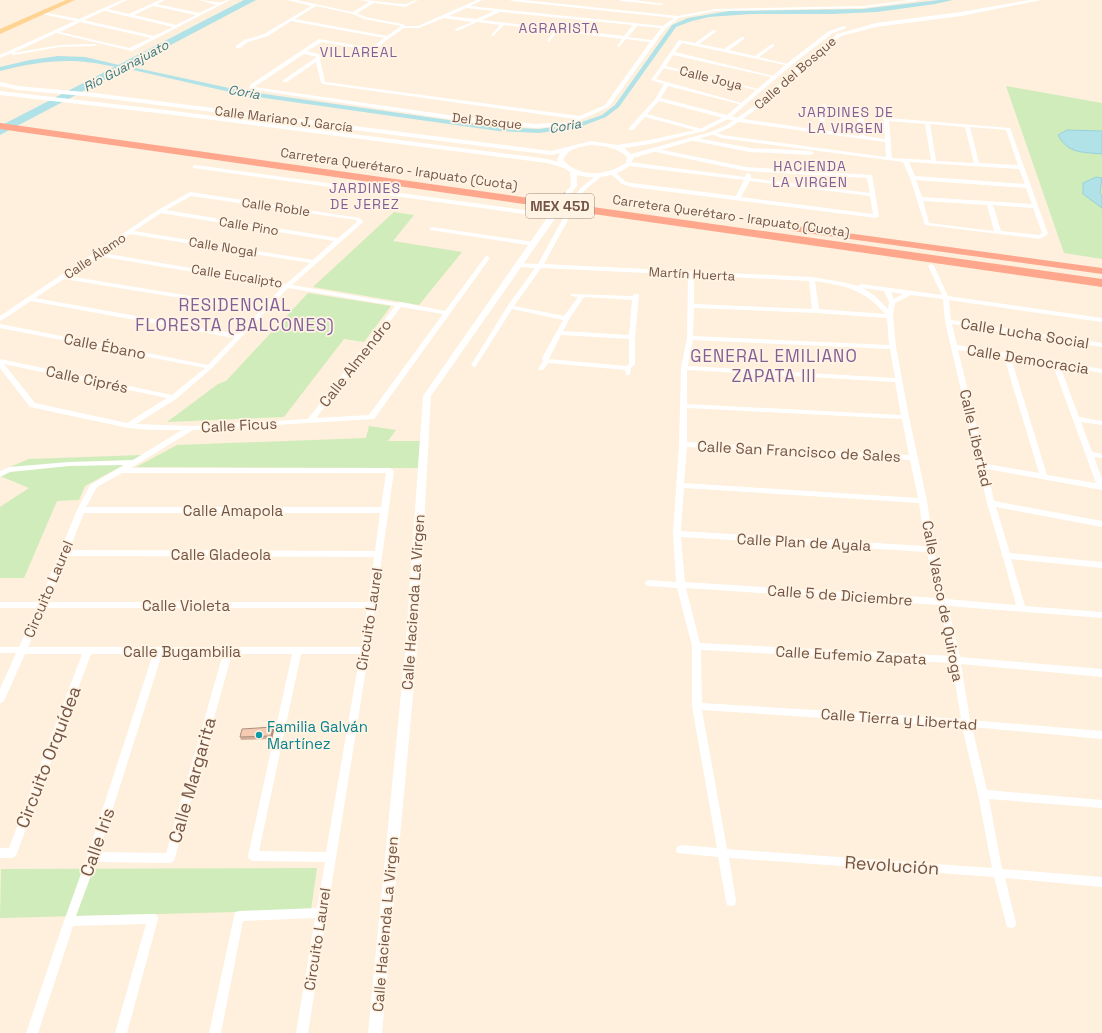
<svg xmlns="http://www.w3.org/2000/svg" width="1102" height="1033" font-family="'Space Grotesk',sans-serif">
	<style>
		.green { fill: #d0ecba }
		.water { fill: #b0e2e8; stroke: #96d2da }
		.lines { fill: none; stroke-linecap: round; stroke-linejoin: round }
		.canal { fill: #b0e2e8; fill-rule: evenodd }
		.river { fill: #b0e2e8; fill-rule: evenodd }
		.minor-tunnel { stroke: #dcc9b6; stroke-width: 6; stroke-dasharray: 6 3; stroke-linecap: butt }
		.tertiary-tunnel { stroke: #dcc9b6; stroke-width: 8; stroke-dasharray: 8 4; stroke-linecap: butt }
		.minor { fill: #fff; fill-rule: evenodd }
		.tertiary { fill: #fff; fill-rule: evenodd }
		.primary { fill: #ffd392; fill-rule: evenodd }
		.motorway { fill: #fea78d; fill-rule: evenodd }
		.wall { fill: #d3af99 }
		.shaded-wall { fill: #ac8e7d }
		.building { fill: #f5cbb2; stroke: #ac8e7d }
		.culture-dot { fill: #0f9aa8; stroke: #fff4e4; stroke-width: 1.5 }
		.labels { text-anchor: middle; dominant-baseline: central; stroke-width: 3.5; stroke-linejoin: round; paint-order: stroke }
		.far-water-label { font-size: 13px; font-style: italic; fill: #3a7983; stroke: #fff4e4 }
		.far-street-label { font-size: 13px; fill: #745444; stroke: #fff4e4 }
		.far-quarter-label { font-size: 14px; letter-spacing: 1px; fill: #835f98; stroke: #fff4e4 }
		.shield { fill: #fff4e4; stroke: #9e8474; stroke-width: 1 }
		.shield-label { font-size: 14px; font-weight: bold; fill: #745444 }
		.street-label { font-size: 15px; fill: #745444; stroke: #fff4e4 }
		.culture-label { font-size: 15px; fill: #0d838f; stroke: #fff4e4; text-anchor: start }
		.quarter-label { font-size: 17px; letter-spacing: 1px; fill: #835f98; stroke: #fff4e4 }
		.near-street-label { font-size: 18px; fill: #745444; stroke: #fff4e4 }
	</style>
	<rect width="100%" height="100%" fill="#fef0dc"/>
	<g class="green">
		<polygon points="1006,86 1102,103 1102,259 1064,253"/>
		<polygon points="394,212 414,215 393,241 462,252 419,305 313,287"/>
		<polygon points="308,293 391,306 364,342 344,339 284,417 167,422 218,384 226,381"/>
		<polygon points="369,426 396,430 388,441 420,441 418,468 136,467 177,445 366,438"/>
		<polygon points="142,455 85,486 79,500 57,501 24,578 0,578 0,507 29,488 0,476 0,471 29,459"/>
		<polygon points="317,868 311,910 0,918 1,869"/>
	</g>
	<g class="water">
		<path d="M1067 130 1102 131V154C1083 152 1068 154 1058 135Z"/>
		<polygon points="1096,177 1102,178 1100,193 1102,195 1102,208 1083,194 1083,183"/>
	</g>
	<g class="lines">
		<g class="canal">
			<polygon points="939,0 953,0 935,4 877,12 832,14 751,14 709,17 692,21 676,27 619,107 606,117 577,128 539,133 498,131 243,95 133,70 136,68 243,91 498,127 539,129 576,124 602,115 615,105 672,25 688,18 729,11 862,9"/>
			<path d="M58 56 85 57 119 65 116 67C72 57 43 60 0 71V67L30 60Z"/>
		</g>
		<polygon class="river" points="244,0 256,0 0,135 0,126"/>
		<polyline class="minor-tunnel" points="570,211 578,195"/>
		<polyline class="tertiary-tunnel" points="557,210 568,194"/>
		<g class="minor">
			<path d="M122 0H127L108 9 129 14 160 0H165L157 4 199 13 216 5 199 0C205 0 215 3 220 2 224 2 226 0 230 0L132 51 56 33 13 53 60 45 95 44 97 45 95 46 60 47 14 55H12V53L0 58V55L75 21 42 14V12L79 19ZM153 6 196 15 176 25 134 15ZM104 11H105L173 27 154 36 84 20ZM80 22 151 38 129 48 60 32Z"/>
			<path d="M288 0H296L353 12 369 2 360 0C374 0 388 3 403 4 408 5 412 0 418 0L406 7 374 3 357 13 365 17 403 24 405 26H418L477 0H482L470 6 663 26 674 18 512 1 510 0H524L678 16 715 9 863 6 910 0H922L863 8 715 11 679 18 666 28 609 107 569 125 536 128 462 121 249 89 250 85 319 39 371 48 384 38 291 21 268 36 248 42 240 48H236V46L244 40 264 34 311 6ZM316 6 353 14 364 19 401 26 387 36 295 19ZM466 8 494 11 476 19 449 16ZM500 12 633 25 624 36 482 20ZM444 18 472 22 455 29V30L457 31 477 22 500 25 491 35 493 36 504 25 554 31 547 41 549 42 558 31 622 39 617 46 619 47 626 39 650 42 605 105 580 116 325 82 320 59 321 57 319 54 307 51 322 42 368 50 361 57 363 58 375 51 384 42 404 28H419ZM637 26 661 28 652 40 628 37ZM304 54 317 57 283 80V82H287L316 62 321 83 323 84 575 119 568 122 536 124 462 117 254 87Z"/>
			<polygon points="619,0 634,0 664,4 662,5 621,1"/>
			<path d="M713 30 717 31 699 44 724 49 742 37H744V39L729 50 755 56 772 44H774V46L759 57 792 65 790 66 682 43 675 52 777 77 775 78 673 55 666 66 762 90 760 91 664 68 656 79 745 104 743 105 668 86 661 98 738 118 818 130 821 106 824 104 827 106 823 130 859 136 857 110 860 108 863 110 865 136 885 139 883 112 886 110 889 112V118L1010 128 1048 234 1040 239 925 225 910 178 903 162 721 138 710 133 713 131 722 135 886 157 885 142 738 122 659 101 647 114 705 130 702 132 645 117 633 130H629V128L656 98 664 84 651 80 679 40 695 43ZM889 121 925 124 931 160 892 158ZM930 124 965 127 974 163 936 161ZM970 127 1006 130 1018 165 979 163ZM909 162 1019 169 1025 184 915 176ZM916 180 1026 188 1032 204 922 197ZM923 201 987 205 994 231 929 223ZM993 205 1033 208 1042 233 1039 235 1001 231Z"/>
			<polygon points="691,137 750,148 811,151 814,153 811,155 750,152 689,140 689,138"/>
			<path d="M653 148 746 167 872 175 879 216 876 218 632 187 622 184 610 173 615 172 626 182 632 183 736 196 744 180 629 166 626 164 629 162 745 177 746 174 748 173 751 175V178L870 193 867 178 746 171 651 151V149ZM750 181 870 196 873 214 741 197Z"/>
			<polygon points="195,165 554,214 557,216 554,218 193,168 193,166"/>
			<polygon points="598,174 603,175 586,189 580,196 576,196 575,195 582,187"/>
			<path d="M190 192 360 218 363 222 362 223 292 285 398 303 400 302 445 311 485 257 487 256 490 258 374 419 193 430 131 468H390L394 471 369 650 308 1033H296L315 918 243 921 221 1033H209L235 912 239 911 317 908 325 862 253 861 249 859 248 856 292 654H232L174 861 170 863 96 862 76 916 153 914 157 915 158 919 127 1033H115L146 924 73 926 38 1033H26L64 921 87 857 153 654H91L17 853 16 856 12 858H0V848H9L82 654H25L5 699 3 702 0 703V689L16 653H0V647H19L37 608H0V602H39L77 510 90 485 124 465 69 466 10 472 0 477V471L9 467 69 462 133 460 182 430H151L128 428 30 407 0 368V359L172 395 205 368 0 328V324L208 365 234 338 31 301 2 320 0 321V316L158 210ZM191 196 356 220 357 222 338 238 166 210ZM161 213 334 241 313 260 134 231ZM130 234 310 263 286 284 102 253ZM98 256 282 287 263 308 68 276ZM64 279 260 311 238 334 35 298ZM288 288 395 306 308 419 191 426 136 424 176 399 212 368ZM401 307 443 314 369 415 316 418ZM4 364 167 398 127 423 35 403ZM122 473H386L381 507H86L97 487ZM84 513H380L375 551 69 550ZM66 556 374 557 368 602H48ZM45 608H367L361 647H28ZM162 654H223L166 853 99 852ZM301 654H360L326 852 259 851Z"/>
			<path d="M570 209 573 211 544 264 812 277 842 282 858 286 861 284 942 295 928 266 931 264 934 266 948 296 1102 318V322L949 300 951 320 1102 343V347L952 324 957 345 1102 369V373L1060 366 1079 417 1102 421V425L1081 422 1092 452 1102 454V458L1094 457 1102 479V490L987 469 994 501 1102 521V527L996 507 1010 553 1102 562V568L1011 559 1025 606 1102 612V618L948 606 960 657 1102 669V677L961 664 970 720 1102 731V739L972 727 987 790 1102 800V808L989 799 1002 869 1102 877V887L1005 878 1016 923 1015 927 1011 928 1007 927 1006 923 994 877 729 858 736 901 735 905 731 906 727 905 726 901 718 857 677 853 676 850 677 847 681 845 717 848 692 706V646L677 588 649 586 646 585 645 583 646 581 649 580 676 582 673 534 679 444 681 368 687 338 688 275 541 268 514 306 564 316 578 297 571 296V294L633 296 634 294H638L639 295 635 337V364L631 368 630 375H626L625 370 548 363 543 370H539L538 369 543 361 542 358 563 320 512 309 476 366 474 367 471 365 507 307 535 268 519 267 516 265 519 263 538 264 567 211ZM694 275 809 281 812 309 694 304ZM815 281C846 286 864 289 885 314L819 309ZM863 288 884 291 889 302 888 309 875 296ZM891 292 903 294 894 299ZM911 295 943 299 945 321 987 503 1002 554 1001 555 1003 557 1016 605 946 599 934 549 927 501 909 417 896 347 893 316 895 303ZM584 297 632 300 629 335 563 331 571 316ZM694 308 816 313 887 318 889 345 693 336ZM561 335 629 339V364L626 366 549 359ZM693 340 890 349 895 378 688 366ZM958 350 1004 357 1039 473 986 464ZM1011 358 1053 365 1096 483 1047 475ZM687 370 895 382 901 415 687 404ZM687 408 902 419 909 455 687 442ZM687 447 910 460 918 498 684 483ZM684 488 919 503 925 546 681 531ZM681 537 927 552 937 598 685 582ZM686 588 939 605 951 656 700 643ZM701 650 952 663 961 719 702 703ZM702 710 962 727 978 794 992 868 727 849Z"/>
			<polygon points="432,227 534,242 537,244 534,246 430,230 429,229"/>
		</g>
		<g class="tertiary">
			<path d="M1029 0H1041L961 16 876 27 841 36 758 108 731 127 715 134 633 158 631 165C615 177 596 180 577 175V186L570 195 568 196 564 194 571 186 570 172 564 168 547 163 166 114 0 95V91L166 110 548 159 558 162 557 160 560 153 551 155 95 97 18 90 0 86V82L18 86 95 93 551 151 591 141 617 145 650 140 700 129 726 116 790 61 829 31 844 26 847 28 833 33 794 63 730 118 704 131 650 144 624 148 631 154 711 132 727 125 754 106 837 34 876 23 961 12ZM591 145C604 146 617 147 627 157L626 163C606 176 580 178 563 160 568 148 580 147 591 145Z"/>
			<polygon points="554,208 557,208 561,210 431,396 417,652 382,1033 368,1033 405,652 423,396"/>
		</g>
		<polygon class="primary" points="66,0 75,0 0,34 0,29"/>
		<g class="motorway">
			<polygon points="0,123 1102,279 1102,287 0,129"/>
			<polygon points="796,226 1102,268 1102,274 792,231 790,229"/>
		</g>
	</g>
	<polygon class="wall" points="273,727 274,730 272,739 241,740 240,737"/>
	<polygon class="shaded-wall" points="273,727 274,730 272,739 271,736"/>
	<polygon class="building" points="273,727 271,736 240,737 242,729"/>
	<circle class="culture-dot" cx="259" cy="735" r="4"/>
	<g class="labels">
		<g class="far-water-label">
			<text transform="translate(126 66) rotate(-28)">Río Guanajuato</text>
			<text transform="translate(244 92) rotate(10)">Coria</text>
			<text transform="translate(565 126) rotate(-10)">Coria</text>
		</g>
		<g class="far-street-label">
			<text transform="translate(795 73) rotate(-41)">Calle del Bosque</text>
			<text transform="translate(711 78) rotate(14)">Calle Joya</text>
			<text transform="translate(284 119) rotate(7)">Calle Mariano J. García</text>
			<text transform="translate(487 121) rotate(6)">Del Bosque</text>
			<text transform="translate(399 169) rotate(8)">Carretera Querétaro - Irapuato (Cuota)</text>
			<text transform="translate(276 207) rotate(8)">Calle Roble</text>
			<text transform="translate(731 216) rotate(8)">Carretera Querétaro - Irapuato (Cuota)</text>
			<text transform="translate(249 226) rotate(9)">Calle Pino</text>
			<text transform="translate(223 247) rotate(9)">Calle Nogal</text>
			<text transform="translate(95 256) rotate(-34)">Calle Álamo</text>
			<text transform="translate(692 274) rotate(3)">Martín Huerta</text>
			<text transform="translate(237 276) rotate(9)">Calle Eucalipto</text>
		</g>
		<g class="far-quarter-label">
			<text x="559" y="28">AGRARISTA</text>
			<text x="359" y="52">VILLAREAL</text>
			<text x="846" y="112">JARDINES DE<tspan x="846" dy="16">LA VIRGEN</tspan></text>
			<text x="810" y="166">HACIENDA<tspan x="810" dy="16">LA VIRGEN</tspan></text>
			<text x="365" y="188">JARDINES<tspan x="365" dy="16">DE JEREZ</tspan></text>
		</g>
		<rect class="shield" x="526" y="194" width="68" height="24" rx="3"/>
		<g class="shield-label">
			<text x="560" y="206">MEX 45D</text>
		</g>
		<g class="street-label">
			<text transform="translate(1025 333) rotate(9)">Calle Lucha Social</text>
			<text transform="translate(105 346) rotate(11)">Calle Ébano</text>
			<text transform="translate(1028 359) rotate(9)">Calle Democracia</text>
			<text transform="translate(355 363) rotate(-52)">Calle Almendro</text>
			<text transform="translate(87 379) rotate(12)">Calle Ciprés</text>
			<text transform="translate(239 425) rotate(-3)">Calle Ficus</text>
			<text transform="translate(976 438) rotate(77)">Calle Libertad</text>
			<text transform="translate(799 451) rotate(3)">Calle San Francisco de Sales</text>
			<text x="233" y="510">Calle Amapola</text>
			<text transform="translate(804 542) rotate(3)">Calle Plan de Ayala</text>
			<text x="221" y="554">Calle Gladeola</text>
			<text transform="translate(48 589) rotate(-67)">Circuito Laurel</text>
			<text transform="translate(840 595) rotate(4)">Calle 5 de Diciembre</text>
			<text transform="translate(943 601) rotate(79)">Calle Vasco de Quiroga</text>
			<text transform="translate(413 602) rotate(-86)">Calle Hacienda La Virgen</text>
			<text x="186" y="605">Calle Violeta</text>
			<text transform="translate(369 619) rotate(-81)">Circuito Laurel</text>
			<text x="182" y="651">Calle Bugambilia</text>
			<text transform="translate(851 655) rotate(3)">Calle Eufemio Zapata</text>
			<text transform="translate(899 719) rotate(4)">Calle Tierra y Libertad</text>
			<text transform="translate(385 924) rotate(-85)">Calle Hacienda La Virgen</text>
			<text transform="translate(317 939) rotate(-81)">Circuito Laurel</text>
		</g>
		<g class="culture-label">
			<text x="267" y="726">Familia Galván<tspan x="267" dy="17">Martínez</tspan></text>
		</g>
		<g class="quarter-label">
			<text x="235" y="305">RESIDENCIAL<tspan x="235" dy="20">FLORESTA (BALCONES)</tspan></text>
			<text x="774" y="356">GENERAL EMILIANO<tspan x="774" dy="20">ZAPATA III</tspan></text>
		</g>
		<g class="near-street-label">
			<text transform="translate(48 757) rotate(-69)">Circuito Orquídea</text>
			<text transform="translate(192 780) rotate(-74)">Calle Margarita</text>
			<text transform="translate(97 842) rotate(-71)">Calle Iris</text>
			<text transform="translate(892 865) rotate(4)">Revolución</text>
		</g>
	</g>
</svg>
